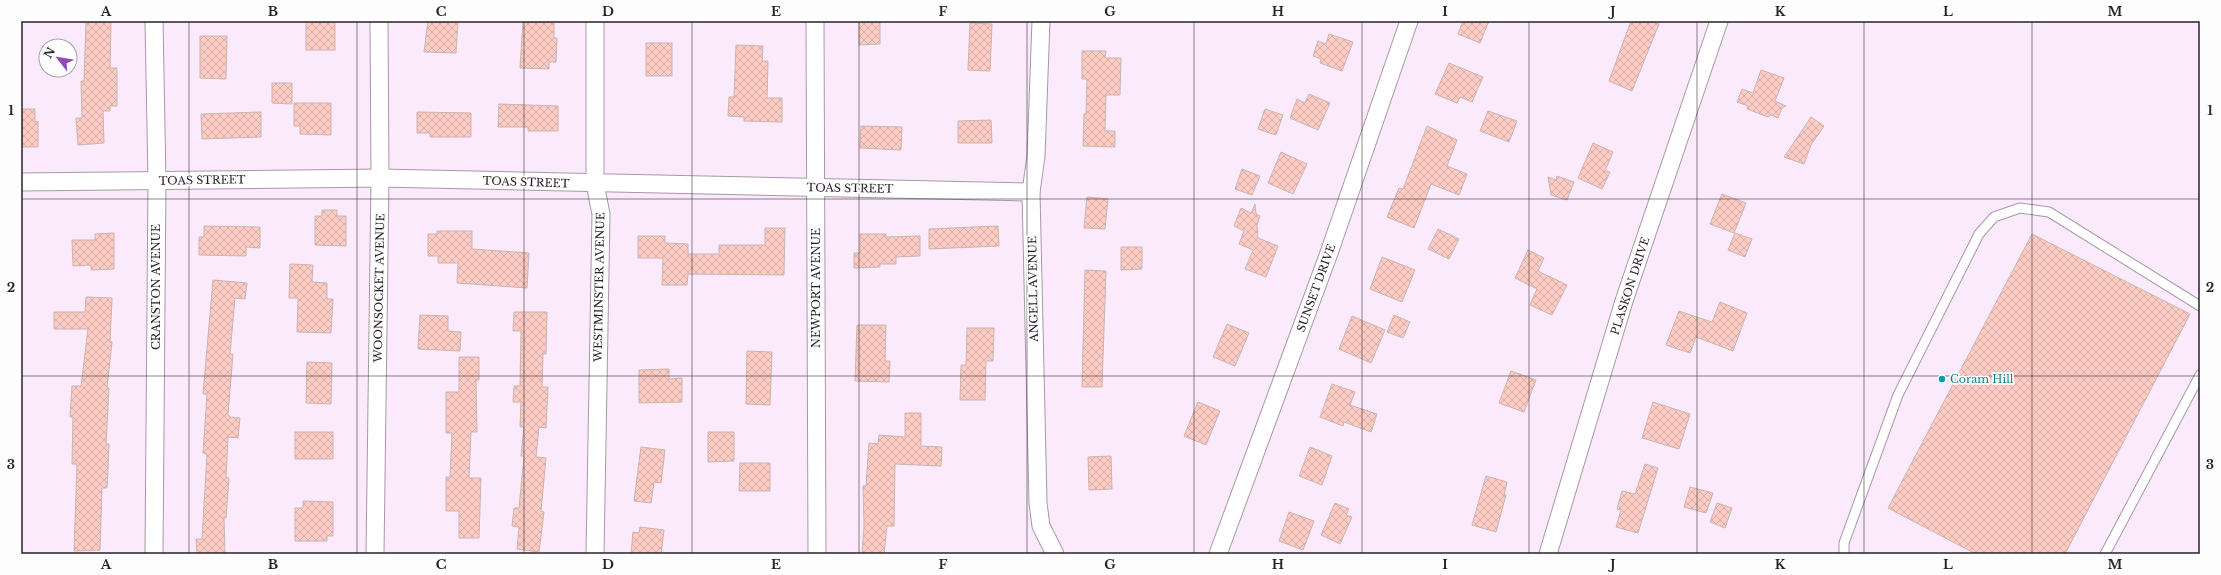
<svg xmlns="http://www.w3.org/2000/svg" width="2221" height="575" font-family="'Libre Baskerville',serif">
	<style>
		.building { fill: url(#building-cross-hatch); stroke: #ccb4b0 }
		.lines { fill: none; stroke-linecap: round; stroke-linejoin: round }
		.lane-casing { stroke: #a798a8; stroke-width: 11 }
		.street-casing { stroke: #a798a8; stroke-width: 19 }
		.lane { stroke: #fff; stroke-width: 9 }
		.street { stroke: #fff; stroke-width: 17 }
		.grid { fill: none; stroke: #282228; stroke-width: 1; stroke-opacity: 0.55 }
		.culture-dot { fill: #0f9aa8; stroke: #fdfdfd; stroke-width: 1.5 }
		.labels { text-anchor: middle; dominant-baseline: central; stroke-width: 3.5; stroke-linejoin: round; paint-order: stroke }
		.street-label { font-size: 11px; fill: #282228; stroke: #fdfdfd }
		.culture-label { font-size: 11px; fill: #0d838f; stroke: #fdfdfd; text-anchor: start }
		.neatline { fill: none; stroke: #282228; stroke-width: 1.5 }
		.grid-label { font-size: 13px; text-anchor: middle; font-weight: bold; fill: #282228 }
	</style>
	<defs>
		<pattern id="building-cross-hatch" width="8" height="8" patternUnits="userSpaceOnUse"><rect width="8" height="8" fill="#fcccc4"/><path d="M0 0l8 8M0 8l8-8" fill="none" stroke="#d8afa8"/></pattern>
	</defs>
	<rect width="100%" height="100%" fill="#fbeafb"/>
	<g class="building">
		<polygon points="86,21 111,21 110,68 117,68 117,106 110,106 110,111 103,111 104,143 78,145 76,118 82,118 81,81 84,81"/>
		<rect x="306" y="21" width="29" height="29"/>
		<polygon points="428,21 458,21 456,53 424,52"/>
		<polygon points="523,21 554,21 554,38 557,38 556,62 549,62 549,69 520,68"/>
		<polygon points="859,21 880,21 880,44 859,45"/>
		<polygon points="1463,21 1489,21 1480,43 1458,34"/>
		<polygon points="1631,21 1651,21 1659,24 1632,91 1609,81"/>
		<polygon points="970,23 992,24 990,71 968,70"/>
		<polygon points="1329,34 1353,42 1342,71 1320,63 1321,59 1313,56 1318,41 1326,44"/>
		<polygon points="200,36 227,36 226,79 200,78"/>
		<rect x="646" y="43" width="26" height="33"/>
		<polygon points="736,45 763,46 762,61 768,61 767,98 782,98 782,122 744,121 744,117 728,116 729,97 734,97"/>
		<polygon points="1082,51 1106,51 1105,58 1121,58 1120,95 1106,95 1105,131 1115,131 1115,147 1083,146 1084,114 1086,114 1087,79 1082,79"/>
		<polygon points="1449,63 1483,77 1472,102 1460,97 1457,103 1435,94"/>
		<polygon points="1761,70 1784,78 1775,101 1786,106 1782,108 1778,118 1771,115 1768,117 1747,109 1748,106 1737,102 1742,89 1753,93"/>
		<polygon points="272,83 292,83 292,104 272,103"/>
		<polygon points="1309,94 1330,103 1318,130 1290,118 1297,99 1305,103"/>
		<polygon points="294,103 331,103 331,135 300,134 300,126 294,126"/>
		<polygon points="499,104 558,106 558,131 528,131 528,127 498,127"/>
		<polygon points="21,109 35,109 35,122 38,121 38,147 21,147"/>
		<polygon points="1265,109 1283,115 1276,135 1258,129"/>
		<polygon points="1488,111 1517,121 1509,142 1480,131"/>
		<polygon points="261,112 261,137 202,139 201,114"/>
		<polygon points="417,112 471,113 471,137 430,137 430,133 417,133"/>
		<polygon points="1811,117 1824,126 1811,145 1804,164 1784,157"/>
		<polygon points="991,120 992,143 958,143 958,121"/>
		<polygon points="861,126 902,127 901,150 860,148"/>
		<polygon points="1427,126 1457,140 1447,166 1467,174 1459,195 1431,184 1414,228 1387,217 1399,188 1403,189"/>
		<polygon points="1593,143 1613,152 1605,171 1610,172 1602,189 1578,178"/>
		<polygon points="1281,152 1307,164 1293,194 1268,183"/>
		<polygon points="1242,169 1260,176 1252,195 1235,189"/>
		<polygon points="1557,176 1574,182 1567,200 1551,195 1548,177 1556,180"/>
		<polygon points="1722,194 1746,203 1734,233 1710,224"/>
		<polygon points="1087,197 1108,199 1105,229 1084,228"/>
		<polygon points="1255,204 1256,214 1260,216 1257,225 1258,238 1278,246 1266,277 1245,269 1253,250 1239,244 1244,231 1234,226 1241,208 1251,213"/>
		<polygon points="322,210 337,210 337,216 346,216 346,246 315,245 315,216 322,216"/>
		<polygon points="204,226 260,227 260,248 246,247 246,256 199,255 199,237 204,237"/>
		<polygon points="998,226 999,246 929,249 929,229"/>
		<polygon points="765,228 785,228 784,275 688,274 687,285 662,285 663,258 638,258 638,236 665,236 665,243 688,244 688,254 719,254 719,245 765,245"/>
		<polygon points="1438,229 1459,239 1449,259 1428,249"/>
		<polygon points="437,231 472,231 472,249 529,253 527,288 457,283 458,263 438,263 438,256 428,256 428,234 437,234"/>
		<polygon points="114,233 114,269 91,270 91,265 73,266 72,240 95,240 95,234"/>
		<polygon points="1735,233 1752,239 1745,257 1728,250"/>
		<polygon points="860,234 886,234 886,237 920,236 920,256 896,257 896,264 880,264 880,267 854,268 854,253 860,253"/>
		<polygon points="2032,234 2190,314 2065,554 1976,554 1888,508"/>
		<polygon points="1121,247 1142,247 1142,269 1121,270"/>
		<polygon points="1528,250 1544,258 1538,271 1567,285 1552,315 1530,305 1537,289 1515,278"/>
		<polygon points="1382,257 1415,270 1402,302 1370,289"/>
		<polygon points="290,264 313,265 312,282 327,283 327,299 333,299 331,333 297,332 298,298 289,298"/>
		<polygon points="1085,270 1106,271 1102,387 1082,387"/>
		<polygon points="213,280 247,283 245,299 235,298 230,354 233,354 228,414 230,417 240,418 238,438 228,437 226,477 229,478 226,518 224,517 225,554 197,554 196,539 202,539 207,454 203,453 207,394 203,394"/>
		<polygon points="86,297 112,298 110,342 112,342 107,388 109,388 106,444 109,444 108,469 107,488 102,488 100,550 74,551 77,464 72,464 73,417 70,417 72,386 81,386 88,329 54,329 54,312 85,312"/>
		<polygon points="1720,302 1747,313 1733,351 1696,337 1690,353 1666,345 1679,311 1712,322"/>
		<polygon points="514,312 547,312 546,354 543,354 542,387 548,387 546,428 539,427 536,457 546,458 541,511 544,512 539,552 517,549 519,527 512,526 514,508 519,508 524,456 521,456 524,427 520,427 521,402 513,402 514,386 520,386 521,331 513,331"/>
		<polygon points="420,315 448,316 448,331 461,332 460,351 418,349"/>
		<polygon points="1394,315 1410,322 1403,338 1387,332"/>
		<polygon points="1352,316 1385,330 1371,363 1339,349"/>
		<polygon points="1227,324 1249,333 1235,366 1213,357"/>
		<polygon points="857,325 886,325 885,361 890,361 889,382 855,381"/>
		<polygon points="967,328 994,328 993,361 986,361 985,400 960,400 961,365 966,365"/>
		<polygon points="747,351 772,352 770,405 746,404"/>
		<polygon points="459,357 479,357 479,380 476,380 477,432 471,432 469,478 481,478 479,538 459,538 459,511 446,511 446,477 450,477 452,433 446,433 446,392 459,392"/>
		<polygon points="307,362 332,363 331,404 306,403"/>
		<polygon points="669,369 669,379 682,378 682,402 639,403 639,370"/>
		<polygon points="1511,371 1536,380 1524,412 1499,403"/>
		<polygon points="1332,384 1355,392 1350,405 1377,414 1371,432 1344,422 1343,426 1320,417"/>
		<polygon points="1198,402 1220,411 1206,445 1184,436"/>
		<polygon points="1653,402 1690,414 1679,449 1642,438"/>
		<polygon points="905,413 921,413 921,446 942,447 941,466 895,464 894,526 887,526 884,554 862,554 864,526 863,486 866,486 869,443 878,444 879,435 905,437"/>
		<rect x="295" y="432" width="38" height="27"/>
		<polygon points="708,432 734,432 734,461 708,462"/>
		<polygon points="641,447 665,450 661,483 654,482 651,503 634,501"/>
		<polygon points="1310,447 1332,456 1322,485 1299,476"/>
		<polygon points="1111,456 1112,489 1089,490 1088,457"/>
		<polygon points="740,463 770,463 770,491 739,491"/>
		<polygon points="1645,464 1658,468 1638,533 1616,527 1621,510 1617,509 1622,491 1635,494"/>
		<polygon points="1486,476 1507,482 1504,495 1506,495 1496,532 1472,525"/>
		<polygon points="1690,487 1713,493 1706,513 1684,507"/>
		<polygon points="303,501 333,502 333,536 327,536 327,541 295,541 295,508 303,508"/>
		<polygon points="1335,503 1349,509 1346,515 1352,517 1340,544 1321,535"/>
		<polygon points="1717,503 1732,508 1725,528 1710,522"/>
		<polygon points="1289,512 1314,521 1303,550 1279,541"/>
		<polygon points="640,527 664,530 661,554 631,554 633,532 639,533"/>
	</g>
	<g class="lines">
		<g class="lane-casing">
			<g id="lane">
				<polyline points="1844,554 1844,543 1898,395 1979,234 1994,217 2020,208 2049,212 2200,306"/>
				<polyline points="2105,554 2200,375"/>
			</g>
		</g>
		<g class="street-casing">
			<g id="street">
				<polyline points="154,21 157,181 154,554"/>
				<polyline points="815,21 817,554"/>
				<polyline points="1041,21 1036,156 1031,192 1038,503 1041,526 1055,554"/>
				<polyline points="21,182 380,178 1031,192"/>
				<polyline points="375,554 380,178 379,21"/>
				<polyline points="595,554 601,214 595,184 595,21"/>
				<polyline points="1218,554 1329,253 1409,21"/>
				<polyline points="1548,554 1624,301 1719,21"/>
			</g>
		</g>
		<use href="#lane" class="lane"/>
		<use href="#street" class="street"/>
	</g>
	<path class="grid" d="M189 21V554M357 21V554M524 21V554M692 21V554M859 21V554M1027 21V554M1194 21V554M1362 21V554M1529 21V554M1697 21V554M1864 21V554M2032 21V554M21 199H2200M21 376H2200"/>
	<circle class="culture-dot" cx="1942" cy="379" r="4"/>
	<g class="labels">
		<g class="street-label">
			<text transform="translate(202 180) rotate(-1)">TOAS STREET</text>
			<text transform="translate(526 182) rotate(2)">TOAS STREET</text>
			<text transform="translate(850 188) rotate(1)">TOAS STREET</text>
			<text transform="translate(1630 286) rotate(-72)">PLASKON DRIVE</text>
			<text transform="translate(156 287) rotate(-90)">CRANSTON AVENUE</text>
			<text transform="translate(599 287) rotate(-89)">WESTMINSTER AVENUE</text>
			<text transform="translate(379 288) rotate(-89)">WOONSOCKET AVENUE</text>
			<text transform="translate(816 288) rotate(-90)">NEWPORT AVENUE</text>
			<text transform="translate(1316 288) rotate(-70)">SUNSET DRIVE</text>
			<text transform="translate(1033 289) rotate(-91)">ANGELL AVENUE</text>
		</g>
		<g class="culture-label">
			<text x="1950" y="379">Coram Hill</text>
		</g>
	</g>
	<rect width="2221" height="575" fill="none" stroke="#fdfdfd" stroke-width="44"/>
	<g transform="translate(58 58) rotate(301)"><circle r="19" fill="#fdfdfd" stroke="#a8a5a8"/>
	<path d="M0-3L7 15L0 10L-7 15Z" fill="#8e49bd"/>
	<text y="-6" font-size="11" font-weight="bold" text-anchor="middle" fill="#282228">N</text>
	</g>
	<rect x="22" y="22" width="2177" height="531" class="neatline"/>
	<g class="grid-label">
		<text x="106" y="16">A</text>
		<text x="273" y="16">B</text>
		<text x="441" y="16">C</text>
		<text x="608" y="16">D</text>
		<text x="776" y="16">E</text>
		<text x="943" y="16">F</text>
		<text x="1110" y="16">G</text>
		<text x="1278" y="16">H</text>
		<text x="1445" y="16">I</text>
		<text x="1613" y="16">J</text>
		<text x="1780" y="16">K</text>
		<text x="1948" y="16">L</text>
		<text x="2115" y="16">M</text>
		<text x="11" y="115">1</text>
		<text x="2210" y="115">1</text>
		<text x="11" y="292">2</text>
		<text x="2210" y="292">2</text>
		<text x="11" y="469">3</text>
		<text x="2210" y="469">3</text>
		<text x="106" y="569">A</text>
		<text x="273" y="569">B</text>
		<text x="441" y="569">C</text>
		<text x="608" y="569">D</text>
		<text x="776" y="569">E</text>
		<text x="943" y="569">F</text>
		<text x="1110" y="569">G</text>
		<text x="1278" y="569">H</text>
		<text x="1445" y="569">I</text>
		<text x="1613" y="569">J</text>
		<text x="1780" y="569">K</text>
		<text x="1948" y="569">L</text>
		<text x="2115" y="569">M</text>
	</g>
</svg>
